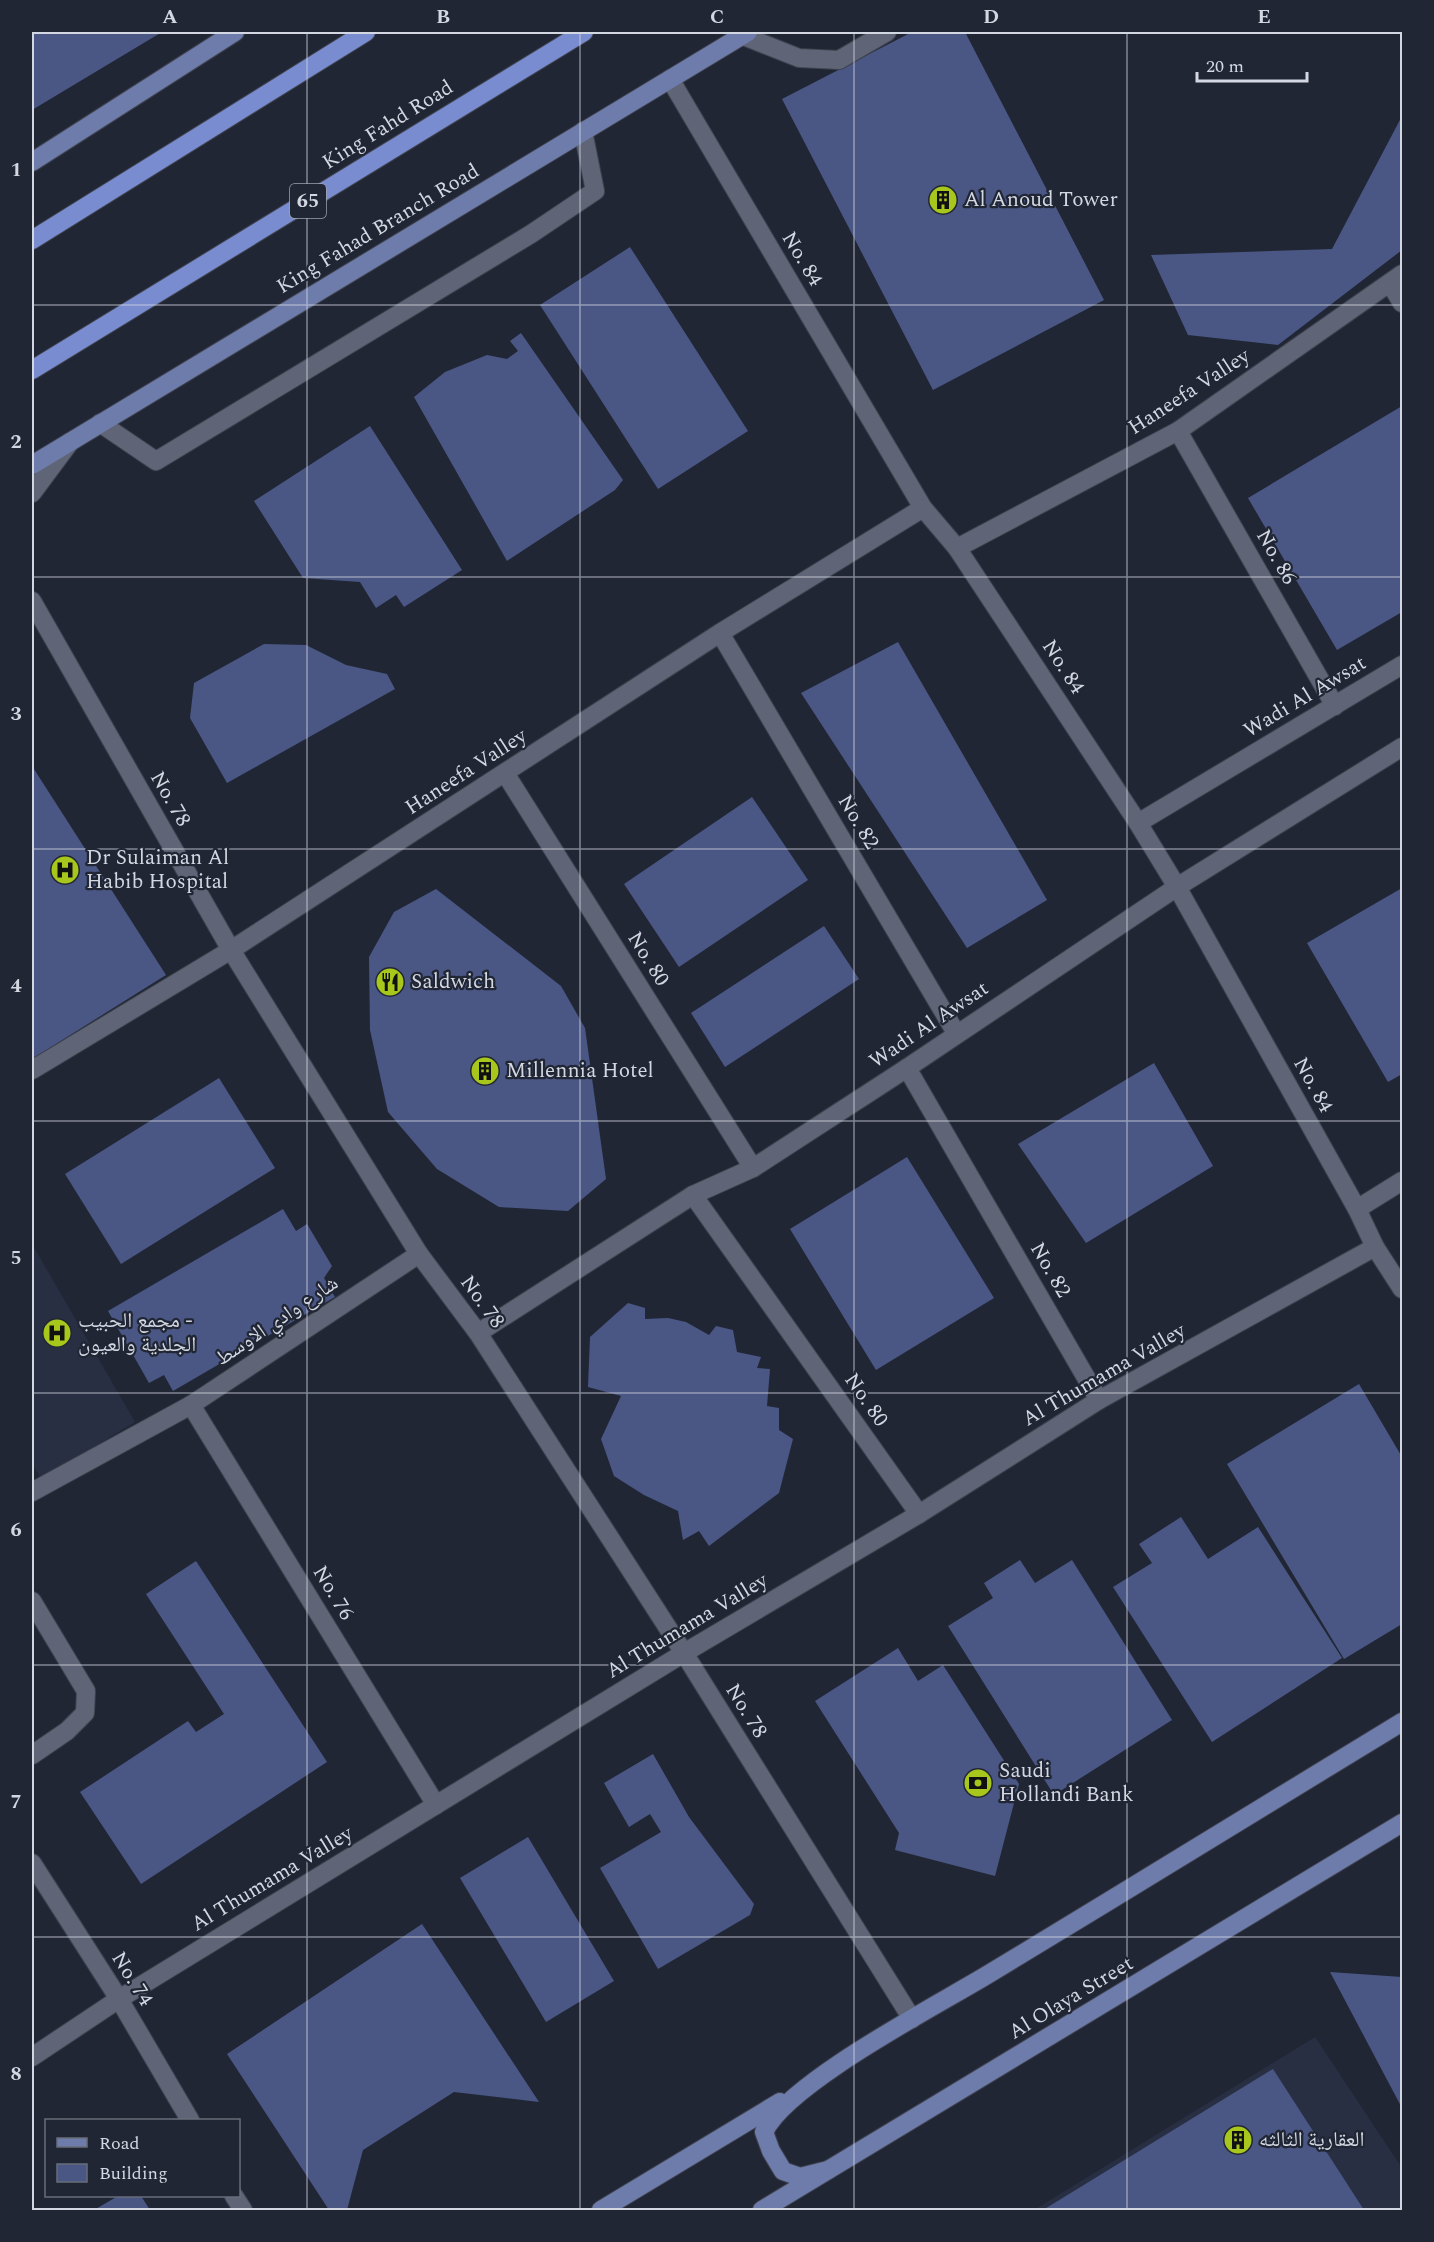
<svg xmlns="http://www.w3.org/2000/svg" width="1434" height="2242" font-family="Spectral,'Noto Naskh Arabic',serif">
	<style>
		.built { fill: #282f43 }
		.building { fill: #4a5784 }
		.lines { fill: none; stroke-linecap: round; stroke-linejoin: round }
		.service-casing { stroke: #3f434f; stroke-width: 20 }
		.minor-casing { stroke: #3f434f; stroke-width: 20 }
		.primary-casing { stroke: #3f434f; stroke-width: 20 }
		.motorway-casing { stroke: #3f434f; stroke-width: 20 }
		.service { stroke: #5f6576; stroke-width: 18 }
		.minor { stroke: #5f6576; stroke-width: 18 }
		.primary { stroke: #6e7cab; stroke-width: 18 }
		.motorway { stroke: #788ccf; stroke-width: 18 }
		.grid { fill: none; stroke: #d3d7e1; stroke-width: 1.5; stroke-opacity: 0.55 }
		.labels { text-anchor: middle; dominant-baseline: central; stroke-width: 4.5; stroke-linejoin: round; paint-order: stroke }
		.shield { fill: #212635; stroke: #9ea2ad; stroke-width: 1.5 }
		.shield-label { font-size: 20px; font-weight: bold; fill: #d3d7e1 }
		.street-label { font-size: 21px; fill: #d3d7e1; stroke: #212635 }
		.poi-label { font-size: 21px; fill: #d3d7e1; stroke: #212635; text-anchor: start }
		.neatline { fill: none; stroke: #d3d7e1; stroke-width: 2 }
		.grid-label { font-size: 20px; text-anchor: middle; font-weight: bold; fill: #d3d7e1 }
	</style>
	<rect width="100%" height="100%" fill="#212635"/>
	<g class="built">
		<polygon points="32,1244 135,1422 41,1479 32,1463"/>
		<polygon points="1315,2037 1402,2168 1402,2210 1034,2210"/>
	</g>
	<g class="building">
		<polygon points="32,32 162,32 32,110"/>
		<polygon points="912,32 965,32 1104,300 933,390 782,99"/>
		<polygon points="1402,116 1402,250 1278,345 1188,335 1151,255 1332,249"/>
		<polygon points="630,247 748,431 658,489 540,305"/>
		<polygon points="521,333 623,480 615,490 507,561 414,397 445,372 487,355 507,359 518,351 510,341"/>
		<polygon points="1402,406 1402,612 1337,650 1248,498"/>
		<polygon points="370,426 462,570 404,607 396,595 376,608 360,582 303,578 254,501"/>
		<polygon points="898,642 1047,900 967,948 801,693"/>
		<polygon points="264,644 306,645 346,665 387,674 395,689 227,783 190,718 194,683"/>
		<polygon points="32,766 166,975 32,1059"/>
		<polygon points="752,797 808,880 679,967 624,884"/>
		<polygon points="1402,888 1402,1074 1388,1082 1307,943"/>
		<polygon points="436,889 561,986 585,1028 606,1179 568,1211 499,1207 437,1169 388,1112 370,1030 369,957 394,912"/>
		<polygon points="824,926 859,979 725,1067 691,1013"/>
		<polygon points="1154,1063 1213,1166 1086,1243 1018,1144"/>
		<polygon points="219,1078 275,1168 121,1264 65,1174"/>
		<polygon points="907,1157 994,1298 876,1370 790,1229"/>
		<polygon points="283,1209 296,1231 307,1224 332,1266 324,1278 335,1297 173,1391 164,1375 149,1383 108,1311"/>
		<polygon points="628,1303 645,1308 645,1319 668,1318 686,1322 709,1335 716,1326 733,1330 737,1352 761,1357 757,1368 770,1369 767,1406 779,1408 779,1430 793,1439 779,1493 709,1546 699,1531 683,1540 678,1511 644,1495 614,1476 601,1439 621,1396 588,1387 590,1337"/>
		<polygon points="1359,1384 1402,1457 1402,1624 1344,1659 1227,1464"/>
		<polygon points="1181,1517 1208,1559 1258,1527 1342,1658 1212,1742 1113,1587 1152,1563 1139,1544"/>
		<polygon points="1020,1560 1035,1583 1072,1560 1172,1720 1054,1795 948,1626 993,1598 984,1583"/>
		<polygon points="196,1561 327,1762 141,1884 80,1792 188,1721 196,1732 224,1714 146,1594"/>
		<polygon points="898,1648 918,1681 943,1665 1019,1784 995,1876 895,1850 899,1833 815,1701"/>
		<polygon points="653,1754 689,1817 754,1904 750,1915 658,1969 600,1868 661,1832 650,1814 629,1827 604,1783"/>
		<polygon points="528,1837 614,1981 546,2022 460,1878"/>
		<polygon points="422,1924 539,2102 454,2092 363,2150 347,2210 329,2210 227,2054"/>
		<polygon points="1330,1972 1402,1977 1402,2108"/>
		<polygon points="1273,2069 1364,2210 1043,2210"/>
		<polygon points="118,2196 141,2196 150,2210 94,2210"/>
	</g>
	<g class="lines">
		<g class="service-casing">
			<g id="service">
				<polyline points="741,35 799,58 839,60 887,32"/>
				<polyline points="100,423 156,461 531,234 595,191 583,131"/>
				<polyline points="32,1601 86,1691 85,1713 67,1731 32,1755"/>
			</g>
		</g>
		<g class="minor-casing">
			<g id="minor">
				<polyline points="670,79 923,508 957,548 1138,823 1177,887 1357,1209 1375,1247 1402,1289"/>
				<polyline points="1390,283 1402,303"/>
				<polyline points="1178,431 1335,706"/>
				<polyline points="32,493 70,442"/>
				<polyline points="957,548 1178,431 1402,274"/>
				<polyline points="32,601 231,950 419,1254 478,1333 684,1653 912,2019"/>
				<polyline points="720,633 956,1033"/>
				<polyline points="505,773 753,1168"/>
				<polyline points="1138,823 1402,665"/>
				<polyline points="907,1068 1099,1400"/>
				<polyline points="32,1070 231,950 720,633 923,508"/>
				<polyline points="693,1195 919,1514"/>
				<polyline points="1357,1209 1402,1181"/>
				<polyline points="478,1333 693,1195 753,1168 907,1068 1177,887 1402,747"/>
				<polyline points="191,1405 436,1805"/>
				<polyline points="32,1492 191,1405 419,1254"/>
				<polyline points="32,1863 119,1999 190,2120"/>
				<polyline points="32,2057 119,1999 684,1653 919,1514 1099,1400 1375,1247"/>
				<polyline points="234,2196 243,2210"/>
			</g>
		</g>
		<g class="primary-casing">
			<g id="primary">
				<polyline points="32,162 235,32"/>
				<polyline points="32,465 748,32"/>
				<path d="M828 2170 800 2177 783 2171 771 2151 764 2132C788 2082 940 2004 992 1972 1129 1889 1266 1805 1402 1722"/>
				<polyline points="601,2210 780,2102"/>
				<polyline points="762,2210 1402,1823"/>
			</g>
		</g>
		<g class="motorway-casing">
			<g id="motorway">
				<polyline points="32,240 366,32"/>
				<polyline points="32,370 584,32"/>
			</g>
		</g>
		<use href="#service" class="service"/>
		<use href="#minor" class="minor"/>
		<use href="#primary" class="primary"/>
		<use href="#motorway" class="motorway"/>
	</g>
	<path class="grid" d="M307 32V2210M580 32V2210M854 32V2210M1127 32V2210M32 305H1402M32 577H1402M32 849H1402M32 1121H1402M32 1393H1402M32 1665H1402M32 1937H1402"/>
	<defs>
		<g id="building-disc" transform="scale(1.5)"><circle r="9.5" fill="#a8c71c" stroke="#212635"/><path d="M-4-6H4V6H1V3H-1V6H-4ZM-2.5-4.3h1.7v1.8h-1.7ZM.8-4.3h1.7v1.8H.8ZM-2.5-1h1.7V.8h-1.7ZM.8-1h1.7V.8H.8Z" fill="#111"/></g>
		<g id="hospital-disc" transform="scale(1.5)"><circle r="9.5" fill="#a8c71c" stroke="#212635"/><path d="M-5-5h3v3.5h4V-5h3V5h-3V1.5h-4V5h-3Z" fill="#111"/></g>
		<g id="restaurant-disc" transform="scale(1.5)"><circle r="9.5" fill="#a8c71c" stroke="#212635"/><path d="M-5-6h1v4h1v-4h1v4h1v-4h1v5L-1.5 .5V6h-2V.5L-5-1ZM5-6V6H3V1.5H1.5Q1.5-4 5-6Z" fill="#111"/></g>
		<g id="bank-disc" transform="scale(1.5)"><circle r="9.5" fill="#a8c71c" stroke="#212635"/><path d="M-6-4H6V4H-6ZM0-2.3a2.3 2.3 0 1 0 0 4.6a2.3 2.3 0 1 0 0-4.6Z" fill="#111"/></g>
	</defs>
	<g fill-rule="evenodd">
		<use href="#building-disc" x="943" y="200"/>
		<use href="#hospital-disc" x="65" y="870"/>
		<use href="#restaurant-disc" x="390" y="982"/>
		<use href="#building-disc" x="485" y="1071"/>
		<use href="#hospital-disc" x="57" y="1333"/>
		<use href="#bank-disc" x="978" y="1783"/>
		<use href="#building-disc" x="1238" y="2140"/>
	</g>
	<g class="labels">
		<rect class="shield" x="290" y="184" width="36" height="34" rx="4.5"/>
		<g class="shield-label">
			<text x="308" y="201">65</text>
		</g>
		<g class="street-label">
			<text transform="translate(388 125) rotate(-32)">King Fahd Road</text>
			<text transform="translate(378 229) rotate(-31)">King Fahad Branch Road</text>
			<text transform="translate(802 259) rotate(59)">No. 84</text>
			<text transform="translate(1189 392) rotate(-33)">Haneefa Valley</text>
			<text transform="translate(1276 557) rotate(60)">No. 86</text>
			<text transform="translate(1063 667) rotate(57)">No. 84</text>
			<text transform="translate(1305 697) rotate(-31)">Wadi Al Awsat</text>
			<text transform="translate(466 772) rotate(-33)">Haneefa Valley</text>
			<text transform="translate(170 799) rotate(60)">No. 78</text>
			<text transform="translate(858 822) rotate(59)">No. 82</text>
			<text transform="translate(648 959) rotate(58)">No. 80</text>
			<text transform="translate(929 1025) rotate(-34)">Wadi Al Awsat</text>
			<text transform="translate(1313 1085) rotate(61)">No. 84</text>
			<text transform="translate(1050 1270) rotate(60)">No. 82</text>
			<text transform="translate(482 1302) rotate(54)">No. 78</text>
			<text transform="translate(277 1321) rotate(-34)">شارع وادي الاوسط</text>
			<text transform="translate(1104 1375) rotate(-30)">Al Thumama Valley</text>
			<text transform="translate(866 1400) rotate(55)">No. 80</text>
			<text transform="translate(333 1593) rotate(59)">No. 76</text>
			<text transform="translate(687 1626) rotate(-31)">Al Thumama Valley</text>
			<text transform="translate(746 1711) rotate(58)">No. 78</text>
			<text transform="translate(272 1879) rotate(-31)">Al Thumama Valley</text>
			<text transform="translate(132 1979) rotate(58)">No. 74</text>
			<text transform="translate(1071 1998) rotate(-31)">Al Olaya Street</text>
		</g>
		<g class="poi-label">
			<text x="964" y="200">Al Anoud Tower</text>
			<text x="86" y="858">Dr Sulaiman Al<tspan x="86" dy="24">Habib Hospital</tspan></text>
			<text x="411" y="982">Saldwich</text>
			<text x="506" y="1071">Millennia Hotel</text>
			<text x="78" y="1321">مجمع الحبيب -<tspan x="78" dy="24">الجلدية والعيون</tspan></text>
			<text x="999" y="1771">Saudi<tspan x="999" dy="24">Hollandi Bank</tspan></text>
			<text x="1259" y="2140">العقارية الثالثه</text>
		</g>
	</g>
	<rect width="1434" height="2242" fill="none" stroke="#212635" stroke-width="66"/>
	<rect x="45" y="2119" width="195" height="78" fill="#212635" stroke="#686d7a" stroke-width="1.5"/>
	<rect x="57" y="2138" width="30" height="9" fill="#6e7cab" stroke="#686d7a" stroke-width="1.5"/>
	<text x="99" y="2149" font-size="18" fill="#d3d7e1">Road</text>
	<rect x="57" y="2164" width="30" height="18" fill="#4a5784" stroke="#686d7a" stroke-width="1.5"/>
	<text x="99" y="2179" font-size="18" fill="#d3d7e1">Building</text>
	<path d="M1197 72v9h110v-9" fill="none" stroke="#d3d7e1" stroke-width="3"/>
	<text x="1206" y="72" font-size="18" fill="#d3d7e1" stroke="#212635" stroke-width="4.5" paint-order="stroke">20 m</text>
	<rect x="33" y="33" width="1368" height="2176" class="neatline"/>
	<g class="grid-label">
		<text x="170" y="23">A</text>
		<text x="443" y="23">B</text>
		<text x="717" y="23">C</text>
		<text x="991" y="23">D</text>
		<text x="1264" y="23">E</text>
		<text x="16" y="176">1</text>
		<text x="16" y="448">2</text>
		<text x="16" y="720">3</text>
		<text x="16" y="992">4</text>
		<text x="16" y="1264">5</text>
		<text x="16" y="1536">6</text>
		<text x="16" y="1808">7</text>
		<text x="16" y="2080">8</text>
	</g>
</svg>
